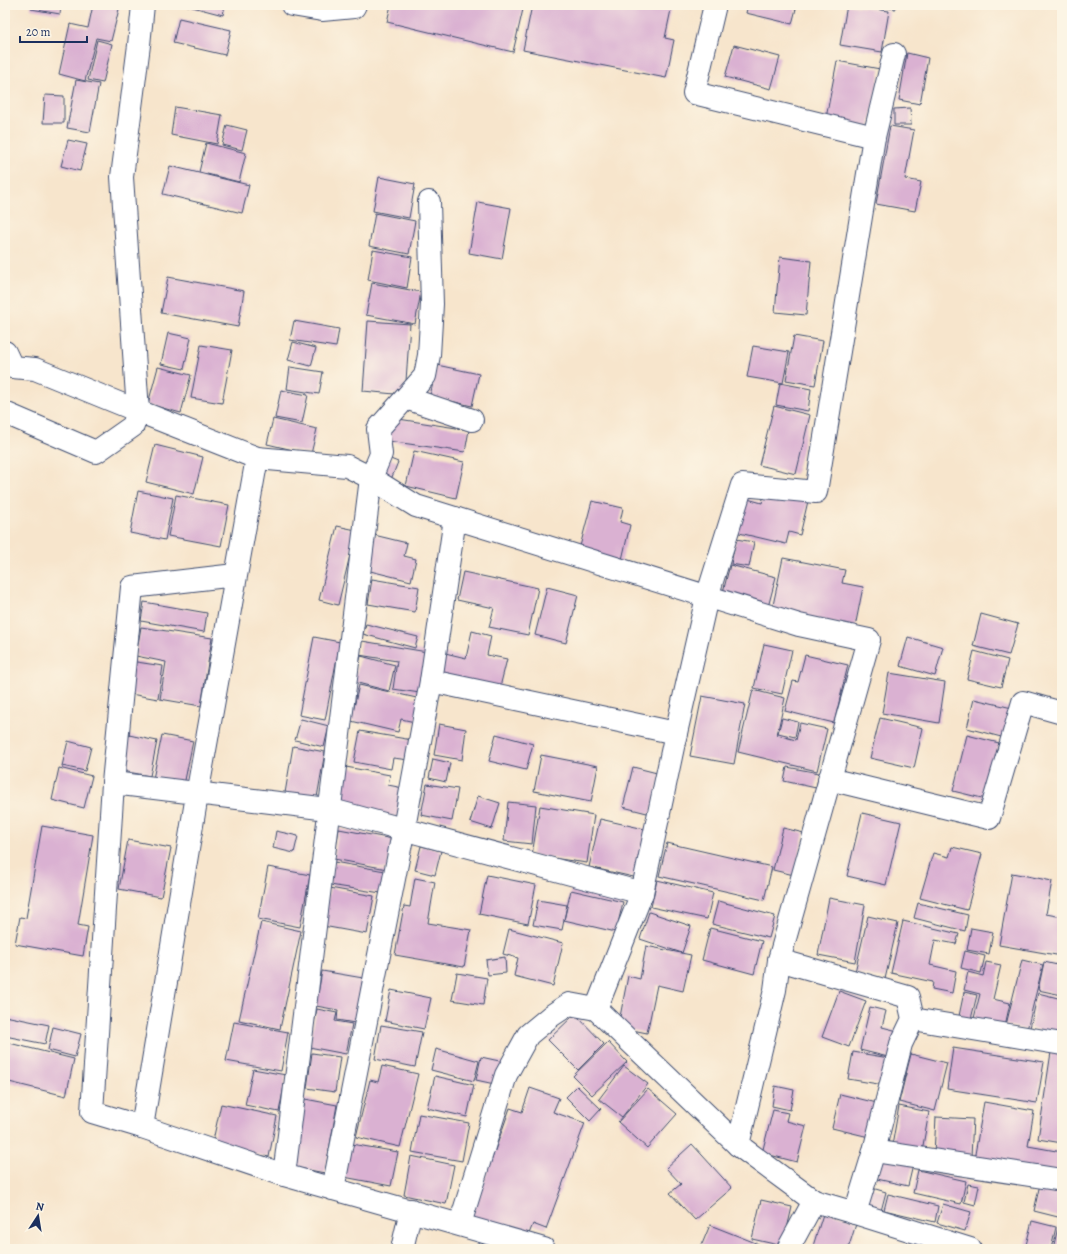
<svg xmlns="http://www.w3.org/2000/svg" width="1067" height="1254" font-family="Alegreya,serif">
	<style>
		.building { fill: #dab1d2 }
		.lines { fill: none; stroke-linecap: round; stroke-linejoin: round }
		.minor-casing { stroke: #3c4a6e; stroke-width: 24 }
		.minor { stroke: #fff; stroke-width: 22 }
	</style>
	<rect width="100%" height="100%" fill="#fcf5e5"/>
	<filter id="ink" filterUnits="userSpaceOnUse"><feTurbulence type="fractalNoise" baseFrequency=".025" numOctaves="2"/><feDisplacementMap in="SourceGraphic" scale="8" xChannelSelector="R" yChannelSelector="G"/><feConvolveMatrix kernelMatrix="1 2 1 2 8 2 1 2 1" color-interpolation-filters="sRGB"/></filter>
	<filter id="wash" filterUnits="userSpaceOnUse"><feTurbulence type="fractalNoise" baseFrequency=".012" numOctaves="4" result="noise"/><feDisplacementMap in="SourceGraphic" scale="16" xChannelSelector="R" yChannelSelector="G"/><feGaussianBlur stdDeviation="0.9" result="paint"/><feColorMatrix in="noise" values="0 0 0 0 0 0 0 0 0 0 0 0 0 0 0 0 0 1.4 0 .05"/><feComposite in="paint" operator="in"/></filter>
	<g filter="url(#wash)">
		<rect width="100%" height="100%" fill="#f7e5cc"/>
		<g id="blocks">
			<g class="building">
				<polygon points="31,5 61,5 60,14 31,9"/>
				<polygon points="93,5 120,5 111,41 96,38 85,81 59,74 70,24 88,28"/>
				<polygon points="185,5 225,5 223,15"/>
				<polygon points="391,5 524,5 513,52 387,22"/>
				<polygon points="532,5 672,5 665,38 674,40 666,78 523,50"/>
				<polygon points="748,5 797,5 792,24 746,13"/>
				<polygon points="847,5 889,11 882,52 840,45"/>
				<polygon points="874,5 896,5 895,9"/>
				<polygon points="179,18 231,30 225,55 173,43"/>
				<polygon points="97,40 112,44 103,83 88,80"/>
				<polygon points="734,45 780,57 771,89 725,77"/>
				<polygon points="907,53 928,58 920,104 899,100"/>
				<polygon points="837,61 880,69 869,127 826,118"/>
				<polygon points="76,80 99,84 90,132 67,128"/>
				<polygon points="45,95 64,96 64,123 43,123"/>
				<polygon points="175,107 222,115 217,144 171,135"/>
				<polygon points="910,108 911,125 894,125 894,109"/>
				<polygon points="227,125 247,130 242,150 222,145"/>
				<polygon points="890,126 914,130 905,179 921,182 915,211 876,204"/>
				<polygon points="68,140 87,144 80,171 61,166"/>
				<polygon points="206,143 246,153 239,182 199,172"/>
				<polygon points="170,166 249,185 242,213 163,194"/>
				<polygon points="379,177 415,184 409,218 373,211"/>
				<polygon points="478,202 511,208 502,259 469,253"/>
				<polygon points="375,213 415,221 409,254 369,246"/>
				<polygon points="373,250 412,257 407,288 368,280"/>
				<polygon points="780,257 811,261 806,315 775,312"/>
				<polygon points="168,277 244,291 238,327 161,313"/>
				<polygon points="372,283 421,292 415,324 366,315"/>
				<polygon points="294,321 339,329 336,347 290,340"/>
				<polygon points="368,321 410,324 405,395 363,391"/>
				<polygon points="168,333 191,338 184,369 161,364"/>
				<polygon points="794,336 823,341 815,385 786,380"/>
				<polygon points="293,342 316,348 311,366 288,360"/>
				<polygon points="201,345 232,350 222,403 191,398"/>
				<polygon points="753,346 789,352 783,383 747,377"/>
				<polygon points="437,365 479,374 472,406 430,396"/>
				<polygon points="158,367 191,375 181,413 148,404"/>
				<polygon points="290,367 323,372 319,394 287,389"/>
				<polygon points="780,383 811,389 808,411 776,405"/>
				<polygon points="281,390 308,395 302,423 275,418"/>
				<polygon points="774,406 810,415 796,474 759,465"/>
				<polygon points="392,418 469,430 465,452 388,441"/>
				<polygon points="273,419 317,429 311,454 267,444"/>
				<polygon points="155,445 203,457 194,494 146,482"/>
				<polygon points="414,451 464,462 456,498 406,486"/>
				<polygon points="383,456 398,462 390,482 375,475"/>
				<polygon points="765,490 808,501 800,535 789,532 786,544 735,532 744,498 762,503"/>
				<polygon points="138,491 173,498 165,540 130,533"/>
				<polygon points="176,495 229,505 221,546 168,536"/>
				<polygon points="592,501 623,508 620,522 630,525 621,564 578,554"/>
				<polygon points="337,526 356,530 338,605 319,600"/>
				<polygon points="374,535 407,543 404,556 416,559 411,581 366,570"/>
				<polygon points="736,539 754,542 749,567 731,564"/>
				<polygon points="783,558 845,570 842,583 863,587 855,627 772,610"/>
				<polygon points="730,565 776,577 768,607 722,596"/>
				<polygon points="463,572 538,588 528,635 489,627 494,608 457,600"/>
				<polygon points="372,579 419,587 415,612 368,604"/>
				<polygon points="547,587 578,595 566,643 535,635"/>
				<polygon points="144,602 207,613 204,632 141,621"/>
				<polygon points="981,614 1018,624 1009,655 973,646"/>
				<polygon points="366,624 418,637 415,648 363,634"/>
				<polygon points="141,627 212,638 201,706 160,699 166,662 136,656"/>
				<polygon points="472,631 491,636 487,655 507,659 499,691 435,677 441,652 466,658"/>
				<polygon points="314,637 340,642 325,720 299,715"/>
				<polygon points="908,637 943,647 935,676 900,666"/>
				<polygon points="362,641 427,652 420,693 393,689 397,661 359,655"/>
				<polygon points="764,644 792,650 782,694 754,688"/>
				<polygon points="974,651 1008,660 1001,687 967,679"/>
				<polygon points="805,655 848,665 834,723 785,711 793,681 798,682"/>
				<polygon points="361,656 395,665 389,691 354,682"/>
				<polygon points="130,661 163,666 158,699 125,693"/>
				<polygon points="889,673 945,682 939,723 882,713"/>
				<polygon points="359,685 421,699 415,722 401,719 398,732 351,721"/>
				<polygon points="753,690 785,698 777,735 796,740 800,723 827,729 817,771 738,752"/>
				<polygon points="702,696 745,704 734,764 690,756"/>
				<polygon points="974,699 1012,708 1005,738 967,728"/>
				<polygon points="782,718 798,722 795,737 778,733"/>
				<polygon points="880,718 923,728 914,768 870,758"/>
				<polygon points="301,719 329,726 324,747 295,740"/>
				<polygon points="439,724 466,729 462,760 434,755"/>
				<polygon points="360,731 412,740 409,760 393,758 391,769 354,762"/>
				<polygon points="496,734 533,744 526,770 489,761"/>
				<polygon points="129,735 157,741 150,776 122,771"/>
				<polygon points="162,735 193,741 184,785 153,779"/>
				<polygon points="967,735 999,743 986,799 953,791"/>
				<polygon points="68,741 91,747 85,771 62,766"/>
				<polygon points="293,746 325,752 316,803 284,799"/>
				<polygon points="541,755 598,766 591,802 534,791"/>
				<polygon points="433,759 450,763 446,782 429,778"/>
				<polygon points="346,767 390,775 388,785 403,788 398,817 339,806"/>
				<polygon points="633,767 661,774 651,814 623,807"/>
				<polygon points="787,767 819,773 816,788 784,781"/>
				<polygon points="59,768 92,776 84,808 52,800"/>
				<polygon points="427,784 458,789 452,821 421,815"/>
				<polygon points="478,796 500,803 492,829 470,822"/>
				<polygon points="508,802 536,805 532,844 504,841"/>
				<polygon points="540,806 594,815 587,863 532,855"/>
				<polygon points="862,813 901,822 886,885 847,876"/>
				<polygon points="600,819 649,830 638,878 589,867"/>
				<polygon points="42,826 93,835 78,925 88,927 83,956 15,944 20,917 26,918"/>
				<polygon points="783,828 804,833 794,875 773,870"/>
				<polygon points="339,829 393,839 387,869 334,859"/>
				<polygon points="276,831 298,836 294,853 273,848"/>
				<polygon points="128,840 171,848 161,897 119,889"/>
				<polygon points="667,843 772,867 764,900 659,876"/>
				<polygon points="421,846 441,851 435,875 415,870"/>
				<polygon points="952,847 982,854 967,910 920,898 933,853 949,857"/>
				<polygon points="334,862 385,871 381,893 330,885"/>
				<polygon points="268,867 310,875 300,927 258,919"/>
				<polygon points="1012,873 1052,881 1046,914 1062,917 1062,956 999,945"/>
				<polygon points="487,875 536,885 528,924 479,914"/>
				<polygon points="415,878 435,882 428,923 471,930 464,967 395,955 404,906 410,907"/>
				<polygon points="657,880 713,893 707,919 651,907"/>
				<polygon points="330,888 374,896 367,934 323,926"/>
				<polygon points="571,890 623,902 616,932 564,920"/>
				<polygon points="829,898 865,905 855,962 818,955"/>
				<polygon points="538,900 567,905 562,930 533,925"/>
				<polygon points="718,901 775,916 769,938 712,924"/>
				<polygon points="918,903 968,915 965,931 914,918"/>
				<polygon points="649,912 691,926 682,953 640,939"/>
				<polygon points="868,916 898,923 885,979 855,972"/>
				<polygon points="903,921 959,934 956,944 935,940 930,965 956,971 952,993 932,989 933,982 891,973"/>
				<polygon points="261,922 301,931 280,1029 239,1020"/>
				<polygon points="710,928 762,941 754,974 702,960"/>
				<polygon points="971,928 993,932 989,954 967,950"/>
				<polygon points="509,929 563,943 553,986 514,976 518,958 503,954"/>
				<polygon points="646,946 691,955 683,991 657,985 647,1033 618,1027 628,976 640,979"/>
				<polygon points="965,951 985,956 981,973 961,968"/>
				<polygon points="505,957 506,973 488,975 486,960"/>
				<polygon points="1022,960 1043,965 1027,1030 1006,1025"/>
				<polygon points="986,962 1001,965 993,999 1010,1003 1005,1026 974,1018 980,994 964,990 968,972 983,976"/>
				<polygon points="1044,962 1062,966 1062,995 1038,990"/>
				<polygon points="322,971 363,978 355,1023 337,1020 338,1010 316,1006"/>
				<polygon points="457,973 487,978 483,1005 452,1000"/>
				<polygon points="391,990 431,998 424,1029 385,1021"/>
				<polygon points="839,991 866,1001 849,1047 822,1037"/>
				<polygon points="964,992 977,995 971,1019 959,1016"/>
				<polygon points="1038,993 1062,999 1062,1035 1030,1028"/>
				<polygon points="870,1007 886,1011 882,1027 898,1031 892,1058 860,1050"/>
				<polygon points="317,1009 337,1013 335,1021 352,1024 346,1054 309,1047"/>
				<polygon points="575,1014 604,1044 578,1070 548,1040"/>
				<polygon points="5,1016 49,1025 45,1044 5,1036"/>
				<polygon points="234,1022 288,1032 281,1071 226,1061"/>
				<polygon points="381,1025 422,1032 415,1067 375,1059"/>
				<polygon points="53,1027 81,1034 75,1057 48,1050"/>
				<polygon points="5,1042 74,1059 66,1096 5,1081"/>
				<polygon points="608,1042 627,1062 592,1095 573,1076"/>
				<polygon points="953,1048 1044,1062 1037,1103 947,1089"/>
				<polygon points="436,1049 479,1061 474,1081 431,1070"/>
				<polygon points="853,1052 889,1058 884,1085 848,1079"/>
				<polygon points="1051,1052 1062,1054 1062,1143 1038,1139"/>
				<polygon points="312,1053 340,1057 335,1092 307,1088"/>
				<polygon points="911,1054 947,1063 935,1111 899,1102"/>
				<polygon points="481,1057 504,1062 499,1085 476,1080"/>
				<polygon points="382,1066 418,1074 400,1147 356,1137 370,1080 378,1082"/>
				<polygon points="624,1066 648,1084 622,1117 599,1099"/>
				<polygon points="253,1069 286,1075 279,1112 245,1105"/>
				<polygon points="435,1076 474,1085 467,1117 427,1108"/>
				<polygon points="577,1086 601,1109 590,1121 566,1097"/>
				<polygon points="775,1086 794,1090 790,1110 772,1106"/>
				<polygon points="530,1088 559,1098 553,1112 585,1123 546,1229 533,1224 526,1241 470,1221 510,1108 522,1112"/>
				<polygon points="648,1089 677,1114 647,1148 618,1122"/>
				<polygon points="840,1094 877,1103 869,1137 832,1128"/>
				<polygon points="305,1099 337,1105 325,1173 293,1167"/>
				<polygon points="984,1102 1034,1111 1028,1146 1062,1152 1062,1176 974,1160"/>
				<polygon points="221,1104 277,1116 269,1157 212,1145"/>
				<polygon points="899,1106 929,1112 922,1151 892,1146"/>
				<polygon points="773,1110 788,1113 786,1121 806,1126 797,1162 762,1153"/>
				<polygon points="419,1114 469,1123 462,1161 412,1152"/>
				<polygon points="936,1117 973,1119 971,1157 934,1154"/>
				<polygon points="351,1144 398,1152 391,1186 344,1177"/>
				<polygon points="692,1144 732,1188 695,1220 670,1193 681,1184 666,1168"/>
				<polygon points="411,1156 454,1165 446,1204 404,1195"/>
				<polygon points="882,1158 913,1165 908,1186 877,1179"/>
				<polygon points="918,1170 966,1181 961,1204 913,1193"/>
				<polygon points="968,1184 979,1186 975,1205 964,1202"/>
				<polygon points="1040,1184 1062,1190 1062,1218 1034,1211"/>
				<polygon points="865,1186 886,1192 881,1211 860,1205"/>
				<polygon points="888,1194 938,1206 935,1222 884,1210"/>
				<polygon points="761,1200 792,1207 783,1246 752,1239"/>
				<polygon points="943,1204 971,1212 965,1231 937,1223"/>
				<polygon points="824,1211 857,1221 848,1249 812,1249"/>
				<polygon points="1032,1221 1056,1227 1051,1249 1025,1249"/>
				<polygon points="1059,1223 1062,1224 1062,1249 1053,1249"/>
				<polygon points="710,1225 771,1249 700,1249"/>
			</g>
		</g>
	</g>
	<g filter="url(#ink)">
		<use href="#blocks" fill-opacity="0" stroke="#3c4a6e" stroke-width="1"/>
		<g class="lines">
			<g class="minor-casing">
				<g id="minor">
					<polyline points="143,5 139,45 122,177 138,411 257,458 347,466 371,478 416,506 799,625 869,640 779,960 908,997 913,1019 901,1044 874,1151 855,1213 970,1249"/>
					<polyline points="292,5 322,10 354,7 355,5"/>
					<polyline points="715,5 694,93 874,137"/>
					<polyline points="429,202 432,304 429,355 425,376 378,429 381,454 371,478 284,1175 544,1249"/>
					<polyline points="5,352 12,367 35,369 138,411 133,426 96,452 5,413"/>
					<polyline points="406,398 472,420"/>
					<polyline points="257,458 197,795 142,1127 284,1175"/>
					<polyline points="431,681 455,518"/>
					<polyline points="676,733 642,893 596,1009 738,1145 814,1201 855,1213"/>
					<polyline points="829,779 989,818 1023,702 1062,713"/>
					<polyline points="113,783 328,809 642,893"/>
					<polyline points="913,1019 1062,1044"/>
					<polyline points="142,1127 92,1112 113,783 132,587 235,575"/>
					<polyline points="738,1145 775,990 779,960"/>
					<polyline points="874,1151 1062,1180"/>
					<polyline points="333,1189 404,828 431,681 676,733 707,597 742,485 816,492 874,137 894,54"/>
					<polyline points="460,1224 506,1075 528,1035 551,1016 569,1004 596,1009"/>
					<polyline points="402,1249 411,1210"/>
					<polyline points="788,1249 814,1201"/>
				</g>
			</g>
			<use href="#minor" class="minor"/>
		</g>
	</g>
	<rect width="1067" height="1254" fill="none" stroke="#fcf5e5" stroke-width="20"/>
	<g transform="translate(38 1216) rotate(12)" stroke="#fcf5e5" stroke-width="3" paint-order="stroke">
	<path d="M0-3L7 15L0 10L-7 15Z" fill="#1b2f5e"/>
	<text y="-6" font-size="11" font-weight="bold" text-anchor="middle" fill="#1b2f5e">N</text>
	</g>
	<path d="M20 36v6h67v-6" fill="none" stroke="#1b2f5e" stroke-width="2"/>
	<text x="26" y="36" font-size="12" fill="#1b2f5e" stroke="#fcf5e5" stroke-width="3" paint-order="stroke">20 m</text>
</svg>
